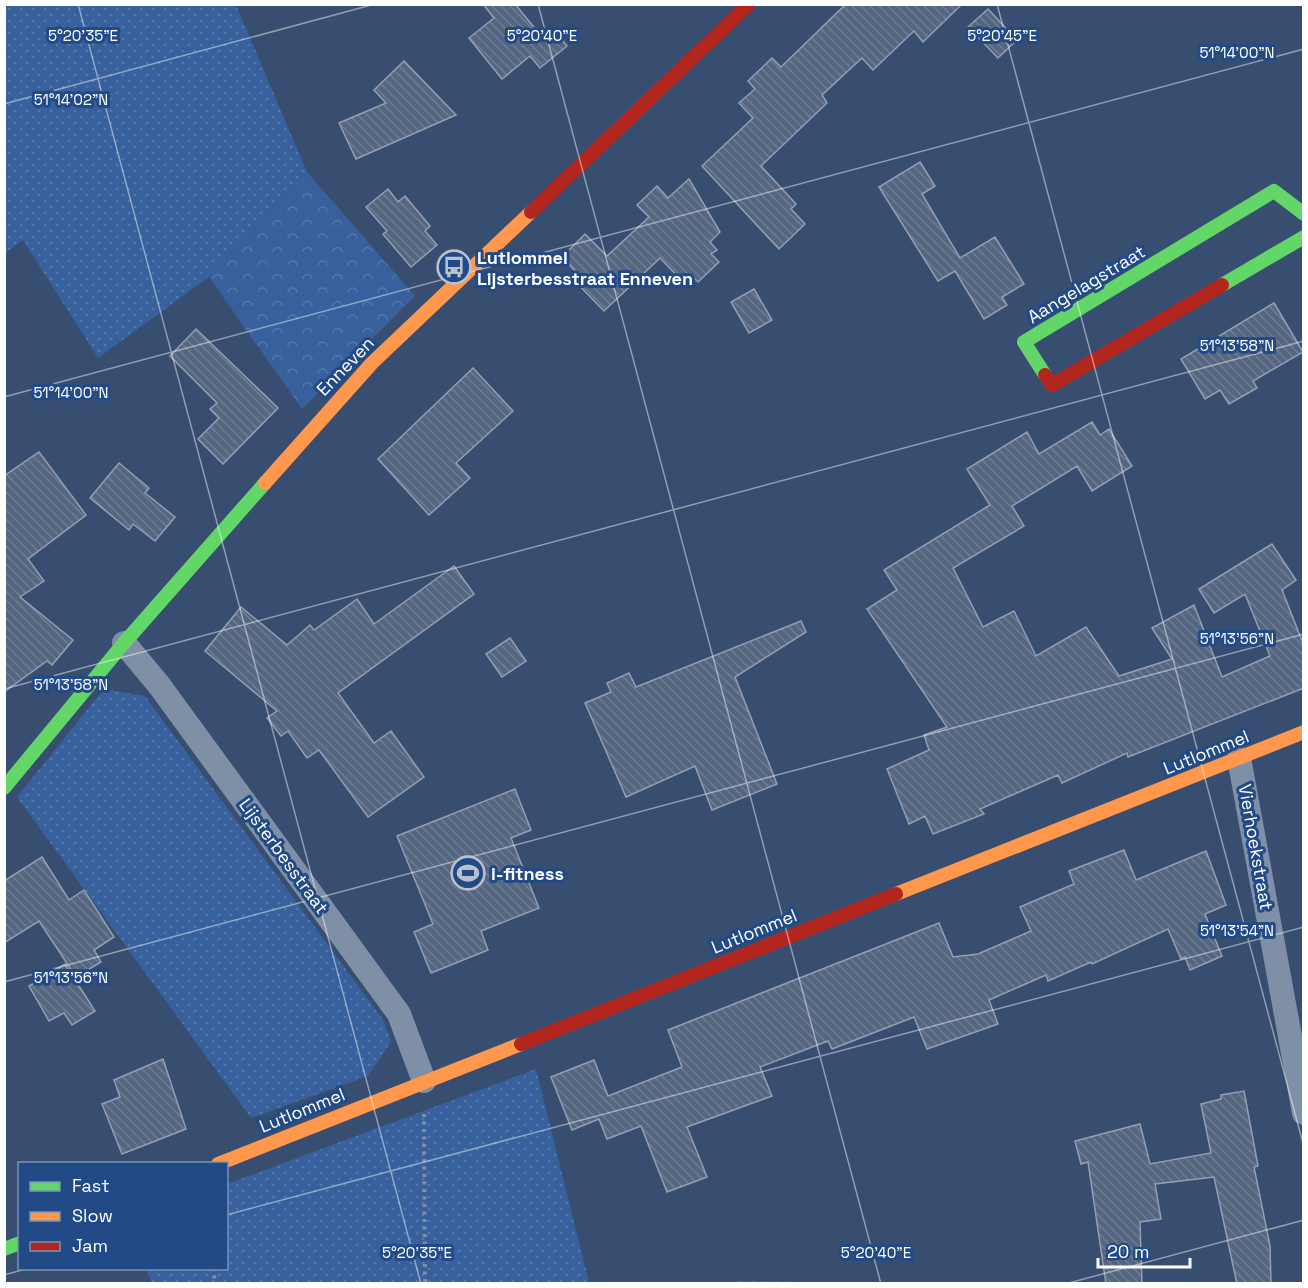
<svg xmlns="http://www.w3.org/2000/svg" width="1308" height="1288" font-family="'Space Grotesk',sans-serif">
	<style>
		.grass { fill: url(#grass-dots) }
		.forest { fill: url(#forest-crowns) }
		.building { fill: url(#building-back-hatch); stroke: #93a0b4; stroke-width: 1.5 }
		.lines { fill: none; stroke-linecap: round; stroke-linejoin: round }
		.path { stroke: #7f8fa6; stroke-width: 4; stroke-dasharray: 3 4.5; stroke-linecap: butt }
		.street { stroke: #7f8fa6; stroke-width: 24 }
		.fast { stroke: #63d668; stroke-width: 14 }
		.slow { stroke: #ff974d; stroke-width: 14 }
		.jam { stroke: #b3261e; stroke-width: 14 }
		.ticks { fill: none; stroke: #fff; stroke-width: 1.5; stroke-opacity: 0.45 }
		.labels { text-anchor: middle; dominant-baseline: central; stroke-width: 6; stroke-linejoin: round; paint-order: stroke }
		.poi-label { font-size: 18px; font-weight: bold; fill: #fff; stroke: #224a86; text-anchor: start }
		.street-label { font-size: 18px; fill: #fff; stroke: #224a86 }
		.ticks-label { font-size: 15px; text-anchor: middle; fill: #fff; stroke: #224a86; stroke-width: 6; stroke-linejoin: round; paint-order: stroke }
	</style>
	<defs>
		<pattern id="grass-dots" width="8" height="8" patternUnits="userSpaceOnUse" patternTransform="scale(1.5)"><rect width="8" height="8" fill="#37609c"/><path d="M2 2h.1M6 6h.1" fill="none" stroke="#5578ab" stroke-width="1.8" stroke-linecap="round"/></pattern>
		<pattern id="forest-crowns" width="20" height="18" patternUnits="userSpaceOnUse" patternTransform="scale(1.5)"><rect width="20" height="18" fill="#37609c"/><path d="M2 6a3 3 0 1 1 6 0M12 15a3 3 0 1 1 6 0" fill="none" stroke="#5578ab"/></pattern>
		<pattern id="building-back-hatch" width="6" height="6" patternUnits="userSpaceOnUse" patternTransform="scale(1.5)"><rect width="6" height="6" fill="#546680"/><path d="M-1 5l2 2M0 0l6 6M5-1l2 2" fill="none" stroke="#6e7d93"/></pattern>
	</defs>
	<rect width="100%" height="100%" fill="#384e70"/>
	<g class="grass">
		<polygon points="5,5 236,5 307,172 209,277 98,358 23,240 5,253"/>
		<polygon points="104,689 145,696 384,1021 391,1042 368,1076 251,1118 17,797"/>
		<polygon points="536,1069 589,1283 152,1283 146,1269 226,1268 227,1184"/>
		<polygon points="735,1281 903,1283 735,1284"/>
	</g>
	<polygon class="forest" points="307,172 415,296 302,409 209,277"/>
	<g class="building">
		<polygon points="483,4 515,4 542,37 553,29 567,46 540,68 530,56 502,79 469,38 494,18"/>
		<polygon points="846,4 962,4 923,42 914,31 873,70 862,58 822,95 827,103 761,166 796,204 791,209 805,224 779,249 702,166 753,118 739,103 755,89 748,81 772,58 781,67"/>
		<polygon points="988,9 1017,40 998,58 968,27"/>
		<polygon points="404,61 456,115 356,159 339,123 386,103 374,90"/>
		<polygon points="920,162 935,186 922,194 960,258 995,237 1024,284 1002,297 1007,305 984,319 955,271 938,281 879,187"/>
		<polygon points="689,179 720,232 710,242 717,250 711,254 719,262 698,282 690,274 682,281 660,258 604,311 570,276 575,271 562,257 585,234 607,256 649,217 637,205 657,186 668,198"/>
		<polygon points="388,189 398,202 405,196 430,226 425,231 437,245 411,267 383,234 387,231 366,207"/>
		<polygon points="754,289 772,320 749,333 731,302"/>
		<polygon points="1274,303 1303,352 1253,381 1257,388 1229,404 1220,390 1205,399 1181,359"/>
		<polygon points="196,329 278,408 223,464 198,439 219,418 210,409 217,403 170,356"/>
		<polygon points="473,368 513,411 456,463 470,478 429,515 378,459"/>
		<polygon points="1092,422 1100,435 1109,429 1132,466 1092,491 1077,466 1012,506 1024,526 953,568 983,627 1014,611 1036,656 1086,627 1119,676 1172,659 1152,628 1194,605 1222,677 1270,656 1245,594 1214,613 1199,589 1272,544 1296,580 1282,590 1304,646 1304,688 1128,757 1127,753 1062,783 1058,775 980,809 984,814 933,834 925,816 909,824 887,769 929,750 924,735 947,727 867,609 897,590 884,570 990,505 967,469 1027,432 1039,454"/>
		<polygon points="39,452 86,515 28,559 44,581 20,597 73,640 52,665 47,661 4,692 4,476"/>
		<polygon points="119,463 149,488 145,493 175,517 155,541 133,524 129,530 90,498"/>
		<polygon points="454,566 474,594 338,693 374,743 391,731 424,777 368,817 319,750 307,758 288,731 281,736 267,718 277,711 205,651 241,607 287,645 310,625 314,630 357,599 374,624"/>
		<polygon points="801,621 806,632 735,677 777,784 712,810 695,766 626,797 585,703 611,692 607,683 629,673 636,687"/>
		<polygon points="510,638 526,661 502,677 486,654"/>
		<polygon points="515,789 531,830 511,838 539,908 481,931 488,950 431,973 414,932 433,924 397,836"/>
		<polygon points="1124,850 1136,880 1206,851 1226,905 1205,914 1222,956 1190,970 1185,957 1181,959 1168,929 1092,964 1091,962 1048,981 1046,975 989,1000 998,1024 927,1049 914,1017 832,1049 828,1041 760,1067 772,1096 687,1127 707,1177 667,1192 641,1126 607,1139 599,1119 572,1130 551,1077 594,1060 608,1096 682,1067 668,1030 939,923 953,957 978,954 1031,931 1020,907 1074,884 1069,871"/>
		<polygon points="42,857 69,900 84,890 114,937 94,950 101,962 76,977 39,921 4,943 4,881"/>
		<polygon points="65,964 95,1011 72,1025 64,1013 49,1021 29,986"/>
		<polygon points="163,1059 186,1129 122,1154 102,1104 120,1097 114,1080"/>
		<polygon points="1244,1091 1258,1166 1254,1167 1270,1246 1271,1284 1237,1284 1214,1177 1155,1184 1161,1219 1140,1222 1142,1284 1106,1284 1088,1162 1081,1164 1075,1141 1140,1124 1150,1164 1211,1153 1201,1104 1221,1099 1221,1095"/>
	</g>
	<g class="lines">
		<g class="path">
			<polyline points="424,1114 425,1284"/>
			<polyline points="213,1268 215,1284"/>
		</g>
		<g class="street">
			<polyline points="124,643 159,685 399,1014 424,1081"/>
			<polyline points="1239,758 1304,1113"/>
		</g>
		<g class="fast">
			<polyline points="1222,285 1304,237"/>
			<polyline points="1045,375 1024,342 1274,191 1304,214"/>
			<polyline points="4,788 124,643 265,483"/>
			<polyline points="4,1249 20,1243"/>
		</g>
		<g class="slow">
			<polyline points="265,483 372,363 531,212"/>
			<polyline points="896,894 1304,732"/>
			<polyline points="218,1164 521,1044"/>
		</g>
		<g class="jam">
			<polyline points="531,212 749,4"/>
			<polyline points="1045,375 1052,385 1222,285"/>
			<polyline points="521,1044 896,894"/>
		</g>
	</g>
	<path class="ticks" d="M78 4 421 1284M538 4 881 1284M997 4 1304 1147M4 104 375 4M4 397 1304 49M4 689 1304 341M4 982 1304 634M226 1215 1304 927M4 1275 29 1268M1065 1284 1304 1220"/>
	<defs>
		<g id="bus-ring" transform="scale(1.725)"><circle r="9.5" fill="#224a86" stroke="#b9c1cd" stroke-width="1.5"/><path d="M-5-6H5V4H4V6H2V4H-2V6H-4V4H-5ZM-3.5-4V0h7V-4ZM-3.5 1.2v1.5H-2V1.2ZM2 1.2v1.5H3.5V1.2Z" fill="#b9c1cd"/></g>
		<g id="stadium-ring" transform="scale(1.725)"><circle r="9.5" fill="#224a86" stroke="#b9c1cd" stroke-width="1.5"/><path d="M0-5a6.5 5 0 1 0 0 10a6.5 5 0 1 0 0-10ZM-3.5-1.8h7v3.6h-7Z" fill="#b9c1cd"/></g>
	</defs>
	<g fill-rule="evenodd">
		<use href="#bus-ring" x="454" y="267"/>
		<use href="#stadium-ring" x="468" y="873"/>
	</g>
	<g class="labels">
		<g class="poi-label">
			<text x="477" y="257">Lutlommel<tspan x="477" dy="21">Lijsterbesstraat Enneven</tspan></text>
			<text x="491" y="873">i-fitness</text>
		</g>
		<g class="street-label">
			<text transform="translate(1086 284) rotate(-31)">Aangelagstraat</text>
			<text transform="translate(345 366) rotate(-46)">Enneven</text>
			<text transform="translate(1206 752) rotate(-22)">Lutlommel</text>
			<text transform="translate(1256 847) rotate(80)">Vierhoekstraat</text>
			<text transform="translate(284 856) rotate(54)">Lijsterbesstraat</text>
			<text transform="translate(754 931) rotate(-22)">Lutlommel</text>
			<text transform="translate(302 1110) rotate(-22)">Lutlommel</text>
		</g>
	</g>
	<g class="ticks-label">
		<text x="83" y="41">5°20'35"E</text>
		<text x="542" y="41">5°20'40"E</text>
		<text x="1002" y="41">5°20'45"E</text>
		<text x="1237" y="58">51°14'00"N</text>
		<text x="71" y="105">51°14'02"N</text>
		<text x="1237" y="351">51°13'58"N</text>
		<text x="71" y="398">51°14'00"N</text>
		<text x="1237" y="644">51°13'56"N</text>
		<text x="71" y="690">51°13'58"N</text>
		<text x="1237" y="936">51°13'54"N</text>
		<text x="71" y="983">51°13'56"N</text>
		<text x="417" y="1258">5°20'35"E</text>
		<text x="876" y="1258">5°20'40"E</text>
	</g>
	<rect width="1308" height="1288" fill="none" stroke="#ffffff" stroke-width="12"/>
	<rect x="18" y="1162" width="210" height="108" fill="#224a86" stroke="#7a92b6" stroke-width="1.5"/>
	<rect x="30" y="1182" width="30" height="9" fill="#63d668" stroke="#7a92b6" stroke-width="1.5"/>
	<text x="72" y="1192" font-size="18" fill="#ffffff">Fast</text>
	<rect x="30" y="1212" width="30" height="9" fill="#ff974d" stroke="#7a92b6" stroke-width="1.5"/>
	<text x="72" y="1222" font-size="18" fill="#ffffff">Slow</text>
	<rect x="30" y="1242" width="30" height="9" fill="#b3261e" stroke="#7a92b6" stroke-width="1.5"/>
	<text x="72" y="1252" font-size="18" fill="#ffffff">Jam</text>
	<path d="M1098 1258v9h92v-9" fill="none" stroke="#ffffff" stroke-width="3"/>
	<text x="1107" y="1258" font-size="18" fill="#ffffff" stroke="#224a86" stroke-width="4.5" paint-order="stroke">20 m</text>
</svg>
